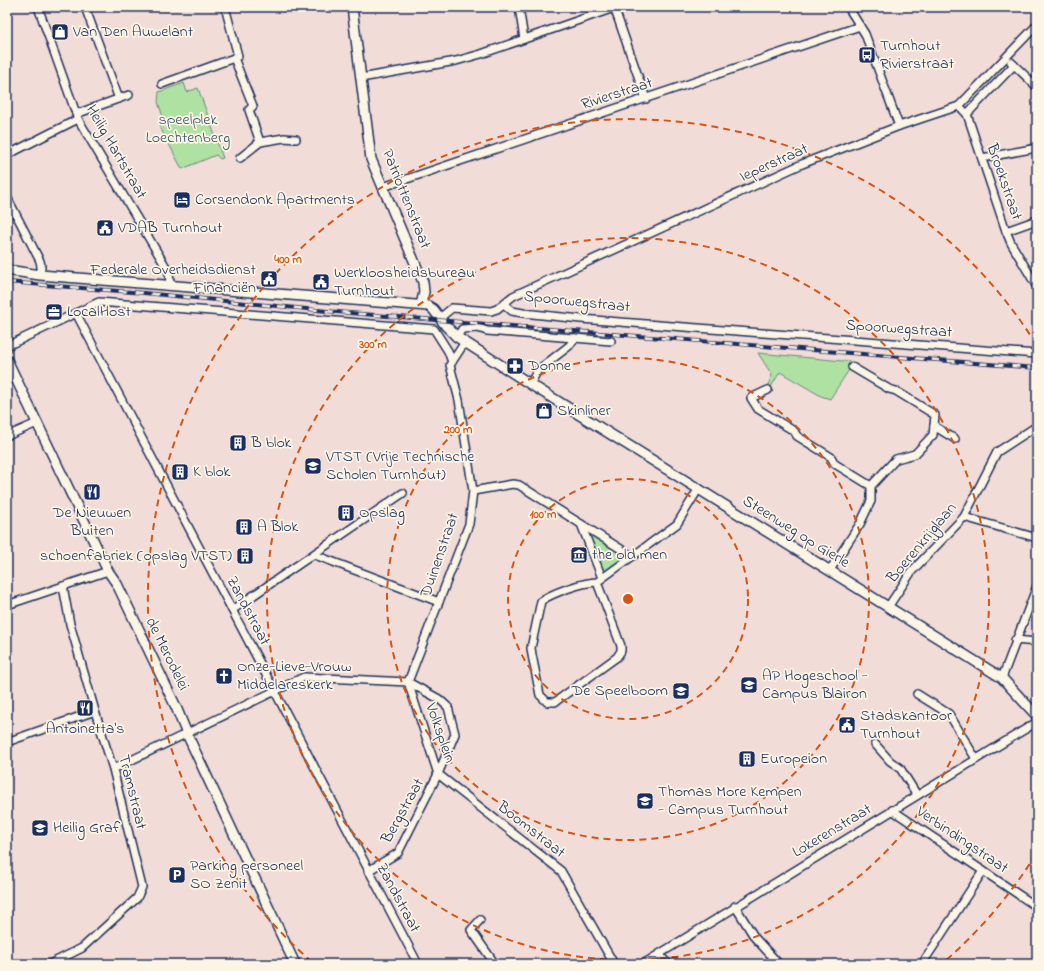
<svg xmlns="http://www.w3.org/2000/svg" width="1044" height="971" font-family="'Indie Flower',sans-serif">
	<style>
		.green { fill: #afe1a2; stroke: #658880 }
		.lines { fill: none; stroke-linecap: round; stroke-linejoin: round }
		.street-casing { stroke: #1b2f5e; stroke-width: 10 }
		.secondary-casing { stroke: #1b2f5e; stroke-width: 12 }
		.street { stroke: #fcf5e5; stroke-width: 7 }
		.secondary { stroke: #fcf5e5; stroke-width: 9 }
		.rail-casing { stroke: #1b2f5e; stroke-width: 4 }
		.rail { stroke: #fcf5e5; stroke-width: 2.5; stroke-dasharray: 8; stroke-linecap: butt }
		.ring { fill: none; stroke: #d45514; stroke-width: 2; stroke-dasharray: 7 5 }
		.labels { text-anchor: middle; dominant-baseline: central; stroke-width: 3.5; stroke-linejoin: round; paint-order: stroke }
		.poi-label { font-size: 16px; fill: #1b2f5e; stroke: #fcf5e5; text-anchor: start }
		.street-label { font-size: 16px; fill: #1b2f5e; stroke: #fcf5e5 }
		.park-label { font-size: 16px; fill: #39536c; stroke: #fcf5e5 }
		.centre { fill: #d45514; stroke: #fcf5e5; stroke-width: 2 }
		.ring-label { font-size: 12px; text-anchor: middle; font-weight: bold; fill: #d45514; stroke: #fcf5e5; stroke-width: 3.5; stroke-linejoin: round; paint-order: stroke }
	</style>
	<rect width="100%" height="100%" fill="#f2dcd7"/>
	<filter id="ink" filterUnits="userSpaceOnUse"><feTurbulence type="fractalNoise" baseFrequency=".025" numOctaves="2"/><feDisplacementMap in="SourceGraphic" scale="8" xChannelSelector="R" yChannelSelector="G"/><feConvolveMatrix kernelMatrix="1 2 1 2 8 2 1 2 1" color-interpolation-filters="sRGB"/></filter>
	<g filter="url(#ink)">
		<g class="green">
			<polygon points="184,83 187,92 198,88 223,158 220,159 216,155 182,169 160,127 165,123 158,102 159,92"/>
			<polygon points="758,353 854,362 830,399 821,396 780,372 771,387 768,385 772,375"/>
			<polygon points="586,530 630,556 603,575"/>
		</g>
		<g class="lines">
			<g class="street-casing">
				<g id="street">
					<polyline points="38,7 78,119 169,272 170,284"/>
					<polyline points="85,7 119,99"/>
					<polyline points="225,7 238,56 234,58 253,106 249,110 260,142 284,138 296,139"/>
					<polyline points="519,7 524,39"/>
					<polyline points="614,7 646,99"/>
					<polyline points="848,7 865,34 899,126"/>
					<polyline points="1011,62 1037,87"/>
					<polyline points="361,78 456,61 481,54 614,8"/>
					<polyline points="162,84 234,58"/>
					<polyline points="959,106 967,114 1006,231 1011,243 1037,287"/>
					<polyline points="76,114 129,95"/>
					<polyline points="967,114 1014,65"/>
					<polyline points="7,155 78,119"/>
					<polyline points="240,158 260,142"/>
					<polyline points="982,158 1037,148"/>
					<polyline points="383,187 860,26"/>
					<polyline points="7,197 40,261 41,266 40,275"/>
					<polyline points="1006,231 1037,220"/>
					<polyline points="504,304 512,311 523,313 581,319 1037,354"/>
					<polyline points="76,313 418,964"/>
					<polyline points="440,318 452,308 491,311 497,309 513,296 802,164 899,126 959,106 1037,25"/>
					<polyline points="457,337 462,329 478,328 487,331 611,341"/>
					<polyline points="7,346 99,302 434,329 448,351 452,362"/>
					<polyline points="852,367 889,389 896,391 935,415 934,426 955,439"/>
					<polyline points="530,384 538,370 569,346 575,338"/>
					<polyline points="768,390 751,398 758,409 794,431 797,436 831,457 835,464 871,486"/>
					<polyline points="7,436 37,423"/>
					<polyline points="473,491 513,484 519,485 581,524 602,578"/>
					<polyline points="964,517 1037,538"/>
					<polyline points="581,524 632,556"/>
					<polyline points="315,555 439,602"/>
					<polyline points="830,570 860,524 871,501 871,486 896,459 915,454 933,435 934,426"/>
					<path d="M597 582 621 646V651L617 657 555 702H547L540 695 532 655 531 648 541 601C552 593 583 582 597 582L677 524 699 488"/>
					<polyline points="7,605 108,571"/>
					<polyline points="888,607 912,571 964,517 997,452 1037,426"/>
					<polyline points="232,610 403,493"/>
					<polyline points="1015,640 1037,642"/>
					<polyline points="1002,678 1037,586"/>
					<polyline points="408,682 469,524 473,491 459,400 450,365 465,342"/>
					<polyline points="408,682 438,774"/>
					<polyline points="917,694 949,714 976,759"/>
					<polyline points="7,742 95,711"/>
					<polyline points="875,744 890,761 900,768 917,795"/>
					<polyline points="113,769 304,677 408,682 439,699 448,707 455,734 438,774 398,853 368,871"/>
					<polyline points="438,774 561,871 614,964"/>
					<polyline points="892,810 1037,907"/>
					<polyline points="735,906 755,938 779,964"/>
					<polyline points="480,920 471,930 495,964"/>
					<polyline points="659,954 668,964"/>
					<polyline points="50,964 82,948 137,898 142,887 113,769 95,711 70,624 63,586"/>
					<polyline points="643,964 1037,722"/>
					<polyline points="924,964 924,961 983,871"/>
				</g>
			</g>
			<g class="secondary-casing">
				<g id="secondary">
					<polyline points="352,7 371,159 423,282 424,292 421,305"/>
					<polyline points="7,270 40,275 428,306 433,309 446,326 457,337 530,384 1002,678 1037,716"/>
					<polyline points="7,360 108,571 117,584 176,707 187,734 295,964"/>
				</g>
			</g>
			<use href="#street" class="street"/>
			<use href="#secondary" class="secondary"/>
			<g class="rail-casing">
				<polyline id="rail" points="7,282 144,293 337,312 1037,368"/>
			</g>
			<use href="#rail" class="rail"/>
		</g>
	</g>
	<g class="ring">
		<circle cx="628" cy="599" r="120"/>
		<circle cx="628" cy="599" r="241"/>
		<circle cx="628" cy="599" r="361"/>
		<path d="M1036 854A481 481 0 0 1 944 962M312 962A481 481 0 1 1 1036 344"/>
	</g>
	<defs>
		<g id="shop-square" transform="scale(0.9)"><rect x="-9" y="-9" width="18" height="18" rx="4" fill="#1b2f5e" stroke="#fcf5e5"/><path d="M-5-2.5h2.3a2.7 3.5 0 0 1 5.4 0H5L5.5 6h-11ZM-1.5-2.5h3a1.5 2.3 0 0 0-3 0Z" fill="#fff"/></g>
		<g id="bus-square" transform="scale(0.9)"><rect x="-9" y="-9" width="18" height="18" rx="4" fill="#1b2f5e" stroke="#fcf5e5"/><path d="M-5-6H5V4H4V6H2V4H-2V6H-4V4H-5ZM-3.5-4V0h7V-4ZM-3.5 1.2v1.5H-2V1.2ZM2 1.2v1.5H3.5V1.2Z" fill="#fff"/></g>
		<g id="hotel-square" transform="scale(0.9)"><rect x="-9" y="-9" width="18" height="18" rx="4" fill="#1b2f5e" stroke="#fcf5e5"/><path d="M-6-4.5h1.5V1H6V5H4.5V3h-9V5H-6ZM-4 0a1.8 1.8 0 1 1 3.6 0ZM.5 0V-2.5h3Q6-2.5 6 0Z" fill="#fff"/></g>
		<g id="civic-square" transform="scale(0.9)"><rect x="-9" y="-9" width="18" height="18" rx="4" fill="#1b2f5e" stroke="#fcf5e5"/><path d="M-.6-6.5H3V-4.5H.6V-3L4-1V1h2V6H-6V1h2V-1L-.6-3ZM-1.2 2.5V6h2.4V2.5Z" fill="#fff"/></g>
		<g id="office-square" transform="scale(0.9)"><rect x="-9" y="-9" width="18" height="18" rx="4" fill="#1b2f5e" stroke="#fcf5e5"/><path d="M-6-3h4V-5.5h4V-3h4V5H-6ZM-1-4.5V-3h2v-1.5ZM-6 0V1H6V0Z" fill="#fff"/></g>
		<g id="pharmacy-square" transform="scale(0.9)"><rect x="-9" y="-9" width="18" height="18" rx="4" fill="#1b2f5e" stroke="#fcf5e5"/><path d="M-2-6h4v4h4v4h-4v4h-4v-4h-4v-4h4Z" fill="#fff"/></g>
		<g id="building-square" transform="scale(0.9)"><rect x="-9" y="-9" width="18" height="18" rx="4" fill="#1b2f5e" stroke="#fcf5e5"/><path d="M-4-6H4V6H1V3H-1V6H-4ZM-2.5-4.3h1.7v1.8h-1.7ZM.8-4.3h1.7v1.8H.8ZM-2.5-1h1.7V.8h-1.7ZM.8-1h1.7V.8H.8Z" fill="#fff"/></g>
		<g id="school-square" transform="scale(0.9)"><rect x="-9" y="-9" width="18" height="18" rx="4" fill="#1b2f5e" stroke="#fcf5e5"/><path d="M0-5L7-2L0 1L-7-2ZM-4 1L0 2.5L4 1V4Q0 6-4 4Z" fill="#fff"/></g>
		<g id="restaurant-square" transform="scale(0.9)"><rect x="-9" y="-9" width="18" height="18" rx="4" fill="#1b2f5e" stroke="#fcf5e5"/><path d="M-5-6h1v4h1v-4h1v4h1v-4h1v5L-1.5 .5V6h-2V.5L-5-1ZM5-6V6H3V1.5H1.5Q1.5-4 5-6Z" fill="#fff"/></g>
		<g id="museum-square" transform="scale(0.9)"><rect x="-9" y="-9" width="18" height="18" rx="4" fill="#1b2f5e" stroke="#fcf5e5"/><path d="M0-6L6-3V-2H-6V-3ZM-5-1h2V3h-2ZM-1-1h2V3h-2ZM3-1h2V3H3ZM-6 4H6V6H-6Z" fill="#fff"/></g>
		<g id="church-square" transform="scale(0.9)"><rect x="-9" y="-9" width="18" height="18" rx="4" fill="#1b2f5e" stroke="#fcf5e5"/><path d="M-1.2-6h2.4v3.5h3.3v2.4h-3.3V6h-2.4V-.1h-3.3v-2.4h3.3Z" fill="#fff"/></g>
		<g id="university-square" transform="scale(0.9)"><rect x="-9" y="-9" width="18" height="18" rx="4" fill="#1b2f5e" stroke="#fcf5e5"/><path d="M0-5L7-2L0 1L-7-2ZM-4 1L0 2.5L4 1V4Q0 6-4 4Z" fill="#fff"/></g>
		<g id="parking-square" transform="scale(0.9)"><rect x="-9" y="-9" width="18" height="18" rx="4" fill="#1b2f5e" stroke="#fcf5e5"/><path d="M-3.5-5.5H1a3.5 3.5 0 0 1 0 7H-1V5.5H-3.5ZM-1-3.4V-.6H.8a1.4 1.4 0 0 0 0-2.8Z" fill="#fff"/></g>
	</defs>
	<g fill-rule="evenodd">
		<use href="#shop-square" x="60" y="32"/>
		<use href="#bus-square" x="867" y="55"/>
		<use href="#hotel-square" x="182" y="200"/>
		<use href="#civic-square" x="105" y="228"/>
		<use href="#civic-square" x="269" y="279"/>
		<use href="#civic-square" x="321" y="282"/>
		<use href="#office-square" x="54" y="312"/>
		<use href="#pharmacy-square" x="515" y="366"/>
		<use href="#shop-square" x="544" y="411"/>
		<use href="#building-square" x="238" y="443"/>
		<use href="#school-square" x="313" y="466"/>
		<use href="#building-square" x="180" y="472"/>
		<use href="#restaurant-square" x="92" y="492"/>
		<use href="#building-square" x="346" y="513"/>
		<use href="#building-square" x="244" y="527"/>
		<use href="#museum-square" x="579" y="555"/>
		<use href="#building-square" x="245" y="556"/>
		<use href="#church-square" x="224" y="676"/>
		<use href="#university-square" x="749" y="685"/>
		<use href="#school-square" x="681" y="691"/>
		<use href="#restaurant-square" x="85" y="708"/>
		<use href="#civic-square" x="847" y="725"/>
		<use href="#building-square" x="747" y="759"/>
		<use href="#university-square" x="645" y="801"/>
		<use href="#school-square" x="40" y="828"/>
		<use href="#parking-square" x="177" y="875"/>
	</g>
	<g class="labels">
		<g class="poi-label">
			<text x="73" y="32">Van Den Auwelant</text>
			<text x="880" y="46">Turnhout<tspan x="880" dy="18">Rivierstraat</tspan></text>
			<text x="195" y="200">Corsendonk Apartments</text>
			<text x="118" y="228">VDAB Turnhout</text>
			<text x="256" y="270" text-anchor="end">Federale Overheidsdienst<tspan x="256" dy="18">Financiën</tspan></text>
			<text x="334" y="273">Werkloosheidsbureau<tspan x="334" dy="18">Turnhout</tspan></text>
			<text x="67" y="312">LocalHost</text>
			<text x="528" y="366">Donne</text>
			<text x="557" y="411">Skinliner</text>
			<text x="251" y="443">B blok</text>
			<text x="326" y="457">VTST (Vrije Technische<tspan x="326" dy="18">Scholen Turnhout)</tspan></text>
			<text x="193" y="472">K blok</text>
			<text x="92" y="513" text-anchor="middle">De Nieuwen<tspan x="92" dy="18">Buiten</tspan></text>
			<text x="359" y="513">Opslag</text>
			<text x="257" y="527">A Blok</text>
			<text x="592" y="555">the old men</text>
			<text x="232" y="556" text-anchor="end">schoenfabriek (opslag VTST)</text>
			<text x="237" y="667">Onze-Lieve-Vrouw<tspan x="237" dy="18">Middelareskerk</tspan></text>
			<text x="762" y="676">AP Hogeschool -<tspan x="762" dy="18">Campus Blairon</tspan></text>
			<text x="668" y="691" text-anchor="end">De Speelboom</text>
			<text x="860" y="716">Stadskantoor<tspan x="860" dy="18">Turnhout</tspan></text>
			<text x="85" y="729" text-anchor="middle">Antoinetta's</text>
			<text x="760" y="759">Europeion</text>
			<text x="658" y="792">Thomas More Kempen<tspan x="658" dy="18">- Campus Turnhout</tspan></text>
			<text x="53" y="828">Heilig Graf</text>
			<text x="190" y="866">Parking personeel<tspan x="190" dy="18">SO Zenit</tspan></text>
		</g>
		<g class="street-label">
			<text transform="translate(617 94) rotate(-18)">Rivierstraat</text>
			<text transform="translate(116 152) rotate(60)">Heilig Hartstraat</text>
			<text transform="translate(774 163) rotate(-24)">Ieperstraat</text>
			<text transform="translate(1004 182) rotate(71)">Broekstraat</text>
			<text transform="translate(406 199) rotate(68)">Patriottenstraat</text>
			<text transform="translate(577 302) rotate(6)">Spoorwegstraat</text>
			<text transform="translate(899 329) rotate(4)">Spoorwegstraat</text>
			<text transform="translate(796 532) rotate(32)">Steenweg op Gierle</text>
			<text transform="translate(922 543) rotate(-50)">Boerenkrijglaan</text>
			<text transform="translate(440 555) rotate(-71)">Duinenstraat</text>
			<text transform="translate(248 611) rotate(62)">Zandstraat</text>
			<text transform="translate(167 654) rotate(64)">de Merodelei</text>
			<text transform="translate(440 733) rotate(71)">Volksplein</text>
			<text transform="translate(132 792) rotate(76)">Tramstraat</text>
			<text transform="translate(403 811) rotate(-61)">Bergstraat</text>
			<text transform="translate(531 830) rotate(38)">Boomstraat</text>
			<text transform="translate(832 831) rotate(-31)">Lokerenstraat</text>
			<text transform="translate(962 840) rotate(34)">Verbindingstraat</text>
			<text transform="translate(398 898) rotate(62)">Zandstraat</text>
		</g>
		<g class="park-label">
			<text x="188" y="120">speelplek<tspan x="188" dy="18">Loechtenberg</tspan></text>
		</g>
	</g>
	<circle cx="628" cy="599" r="6" class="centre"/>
	<g class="ring-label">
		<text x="288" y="263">400 m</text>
		<text x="373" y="348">300 m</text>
		<text x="458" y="433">200 m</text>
		<text x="543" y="518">100 m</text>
	</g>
	<rect width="1044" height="971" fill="none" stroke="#fcf5e5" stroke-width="24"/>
	<rect x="12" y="12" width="1020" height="947" fill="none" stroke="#1b2f5e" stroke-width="1.5" filter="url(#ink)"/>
</svg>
